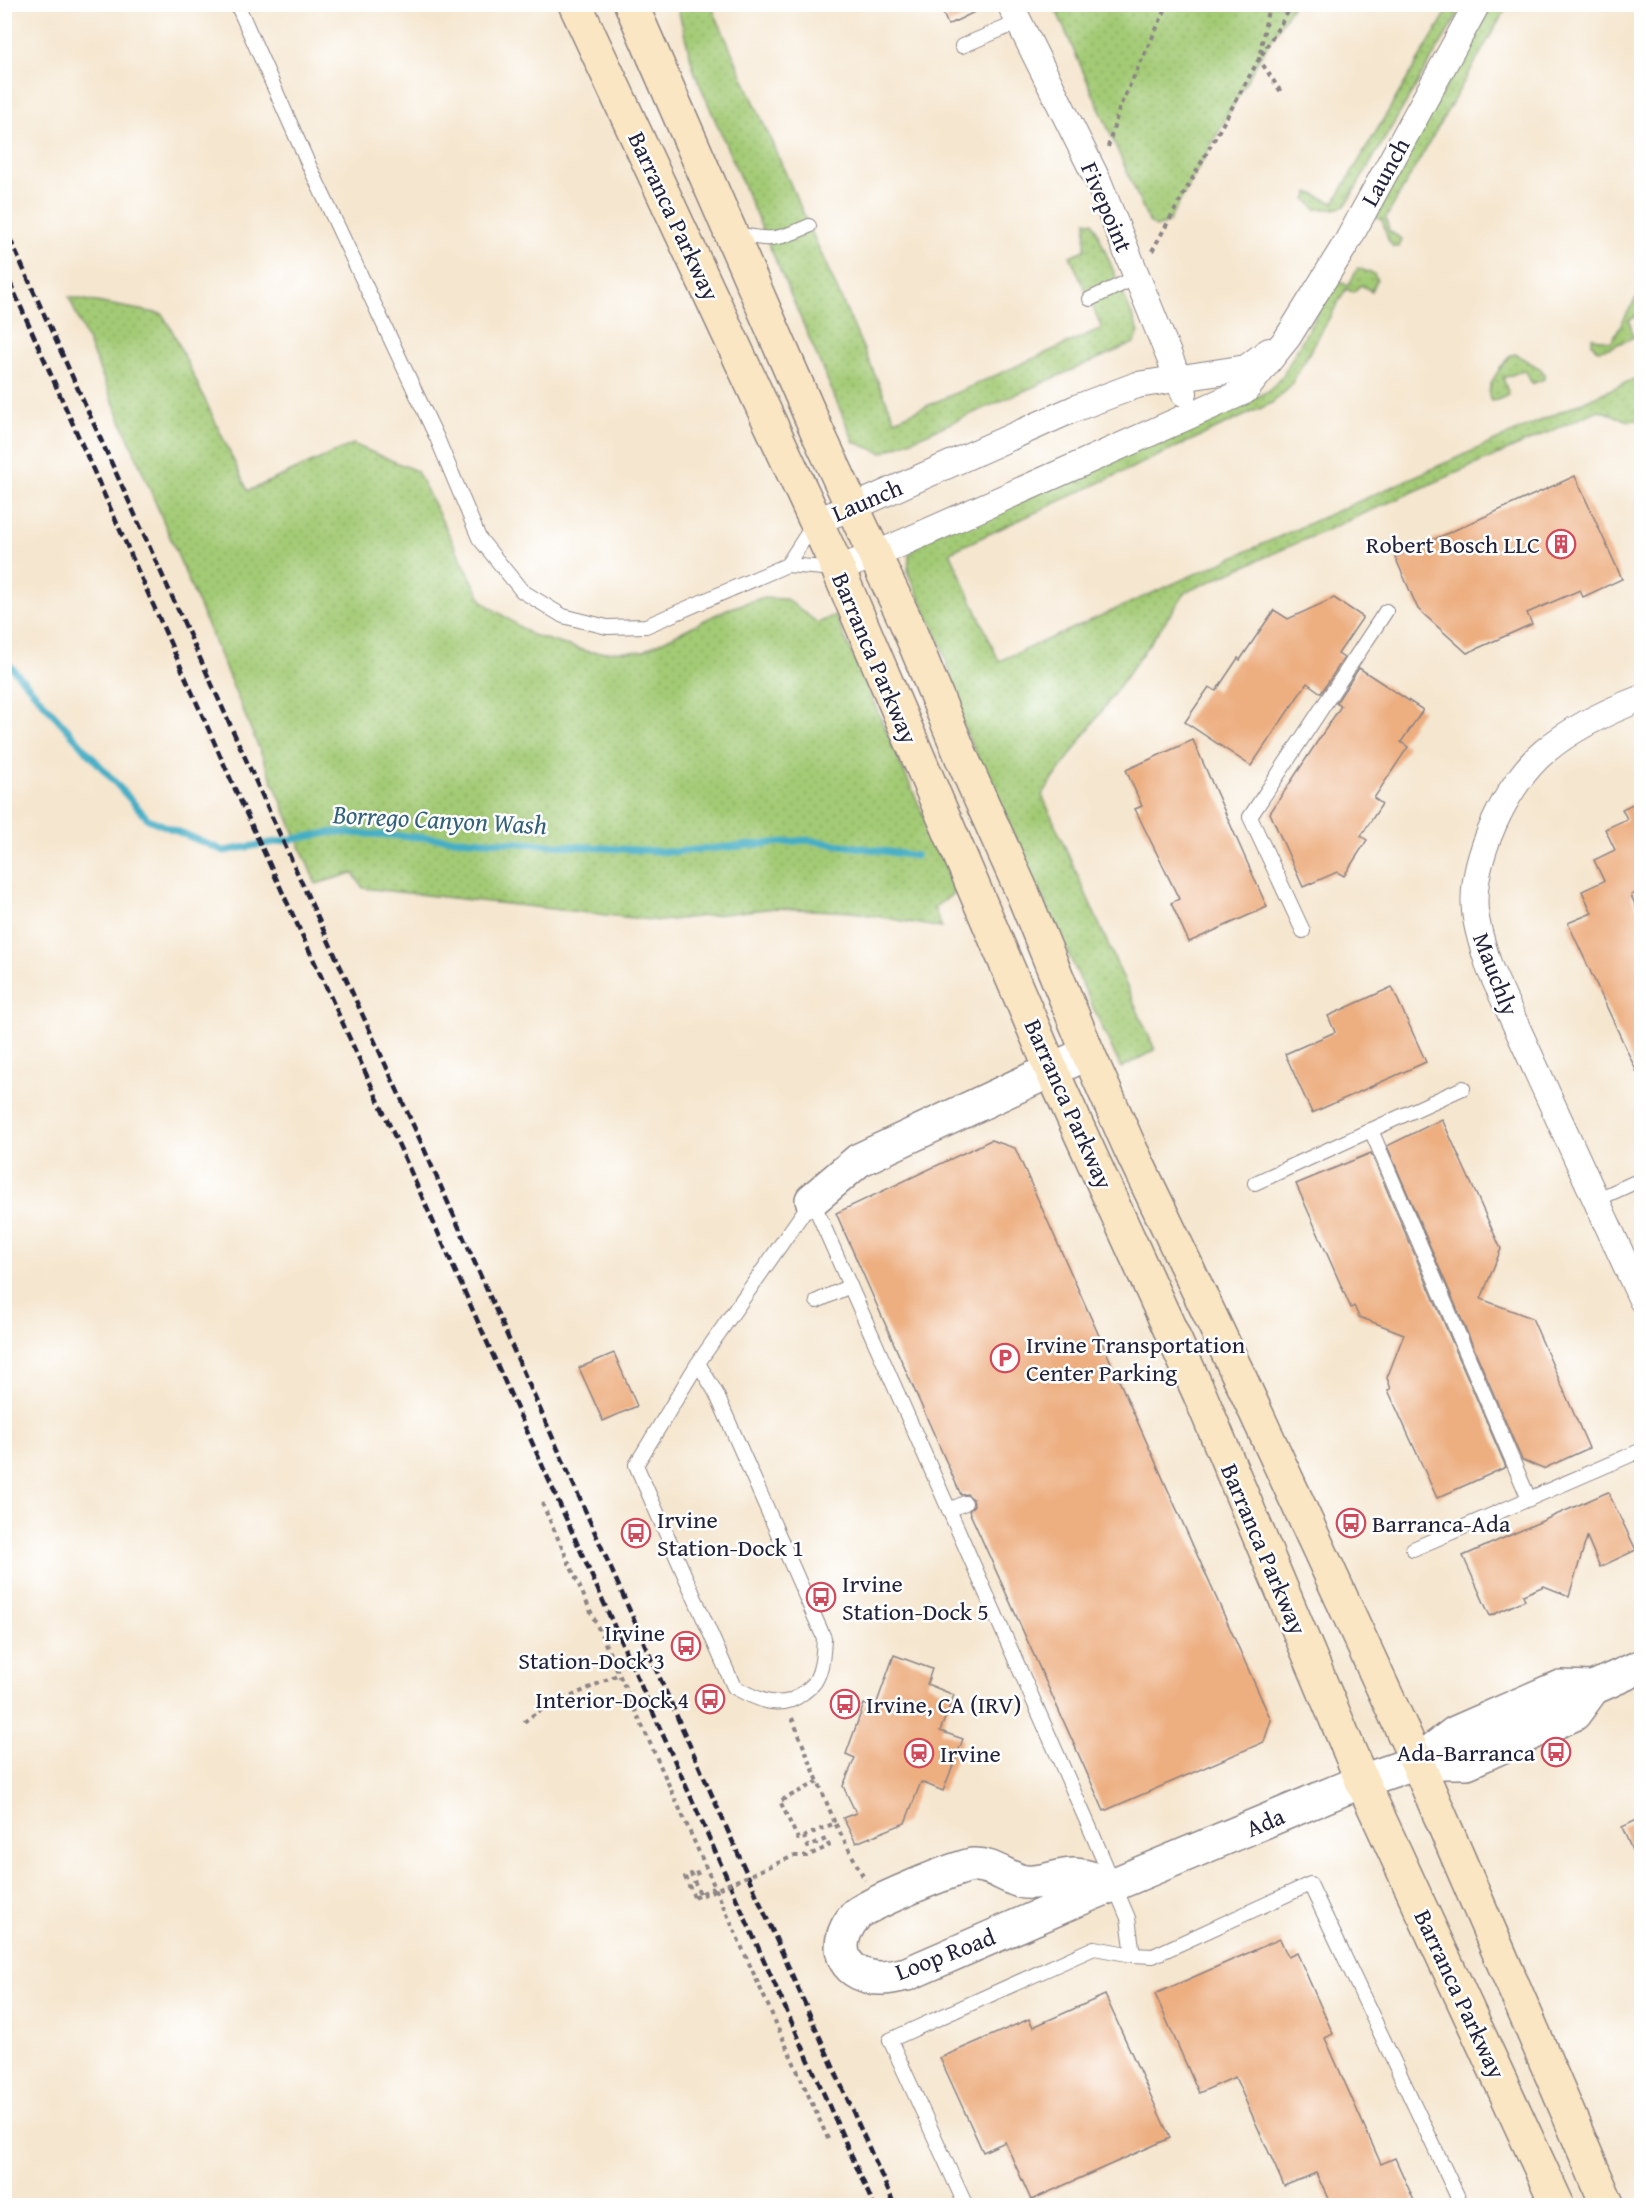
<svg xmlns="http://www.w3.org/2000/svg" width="1646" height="2210" font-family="'Gentium Book Plus',serif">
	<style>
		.grass { fill: url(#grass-dots); stroke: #627658; stroke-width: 1.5 }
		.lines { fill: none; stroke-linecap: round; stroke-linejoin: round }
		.stream { stroke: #45aec5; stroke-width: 7 }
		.building { fill: #edae80 }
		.service-casing { stroke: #8c8485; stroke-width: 16 }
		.minor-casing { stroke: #8c8485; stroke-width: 28 }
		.tertiary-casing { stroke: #8c8485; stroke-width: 36 }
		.secondary-casing { stroke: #8c8485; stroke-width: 36 }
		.path { stroke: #8c8485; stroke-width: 4; stroke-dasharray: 4.5 4.5; stroke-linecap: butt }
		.service { stroke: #fff; stroke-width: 14 }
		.minor { stroke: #fff; stroke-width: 26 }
		.tertiary { stroke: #fff; stroke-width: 33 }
		.secondary { stroke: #fbe6c3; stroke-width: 33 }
		.rail { stroke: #22223b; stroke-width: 4.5; stroke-dasharray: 9 4.5; stroke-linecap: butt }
		.path-bridge { stroke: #8c8485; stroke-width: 4; stroke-dasharray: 4.5 4.5; stroke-linecap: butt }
		.labels { text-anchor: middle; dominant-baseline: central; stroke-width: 5; stroke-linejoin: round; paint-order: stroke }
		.street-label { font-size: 24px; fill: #22223b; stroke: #fff }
		.poi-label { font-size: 24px; fill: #22223b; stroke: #fff; text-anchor: start }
		.water-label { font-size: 26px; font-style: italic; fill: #326179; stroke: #fff }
	</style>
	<defs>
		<pattern id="grass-dots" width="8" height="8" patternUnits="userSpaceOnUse" patternTransform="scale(1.5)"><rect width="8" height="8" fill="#a3ca74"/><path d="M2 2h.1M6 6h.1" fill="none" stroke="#8cad65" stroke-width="1.8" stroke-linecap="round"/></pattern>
	</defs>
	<rect width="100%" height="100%" fill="#fff"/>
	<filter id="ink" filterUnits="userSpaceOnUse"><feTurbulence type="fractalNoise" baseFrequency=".0167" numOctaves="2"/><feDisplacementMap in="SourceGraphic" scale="12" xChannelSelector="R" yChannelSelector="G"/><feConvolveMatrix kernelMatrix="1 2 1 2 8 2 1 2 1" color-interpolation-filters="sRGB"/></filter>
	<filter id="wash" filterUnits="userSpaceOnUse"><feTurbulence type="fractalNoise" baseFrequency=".008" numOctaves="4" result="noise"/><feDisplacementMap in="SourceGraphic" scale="24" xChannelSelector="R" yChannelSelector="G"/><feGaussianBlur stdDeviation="1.35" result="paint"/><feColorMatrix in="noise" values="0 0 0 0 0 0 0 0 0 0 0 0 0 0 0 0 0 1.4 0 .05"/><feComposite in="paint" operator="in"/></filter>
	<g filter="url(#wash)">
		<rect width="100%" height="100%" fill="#f5e6cf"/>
		<g class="grass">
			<polygon points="677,5 711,5 895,420 1102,328 1070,256 1085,250 1086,221 1093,222 1139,332 1134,343 882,453 854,442 694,71"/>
			<polygon points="1054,5 1293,5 1259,59 1168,223 1156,227 1149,222"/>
			<polygon points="1451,5 1461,5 1456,18 1345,206 1334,209 1316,209 1306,199 1309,192 1334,203"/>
			<polygon points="1491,5 1508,5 1386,218 1389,231 1402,239 1399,247 1393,247 1388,240 1382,220 1374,217 1376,206 1484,21"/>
			<polygon points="1358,268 1374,274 1377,280 1371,291 1361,285 1353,292 1346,289 1289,388 1272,403 950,552 999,661 1641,376 1641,419 1629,421 1599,410 1186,592 1042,795 1155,1050 1121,1068 958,715 952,681 942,647 908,573 909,555 924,538 1251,400 1270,390 1283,375 1336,279 1348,286"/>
			<polygon points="1641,289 1641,314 1629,320 1634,337 1609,348 1598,350 1592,344 1592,337 1611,342"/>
			<polygon points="69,297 162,314 172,330 248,491 353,444 417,471 483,602 532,635 589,652 643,651 727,609 761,598 786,599 818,623 835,615 957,891 934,908 942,928 853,912 775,908 661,921 363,888 353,873 316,884"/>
			<path d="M1515 354 1541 369 1544 374V379L1532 384 1525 370 1503 378 1509 395 1497 400 1491 401C1483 387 1502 367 1509 356Z"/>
		</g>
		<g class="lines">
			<polyline class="stream" points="4,659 148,819 224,851 334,832 672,852 808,840 916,856"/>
		</g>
		<g id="blocks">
			<g class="building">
				<polygon points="939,4 991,4 948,25"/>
				<polygon points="1575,476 1622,579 1583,597 1580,590 1527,613 1532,624 1467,653 1418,609 1395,557"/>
				<polygon points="1334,598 1363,617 1338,654 1344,658 1321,693 1307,683 1251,766 1185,722 1209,687 1216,691 1238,658 1240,660 1274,610 1288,619"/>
				<polygon points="1359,668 1423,710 1401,742 1408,747 1374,798 1382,804 1361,836 1367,840 1344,876 1337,872 1303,887 1270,813 1341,706 1336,703"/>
				<polygon points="1193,740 1267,907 1189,942 1171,903 1179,899 1135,809 1142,806 1126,770"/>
				<polygon points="1641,800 1641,890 1631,895 1641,919 1641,1081 1568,923 1592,913 1582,891 1604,881 1594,860 1615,850 1605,829 1627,819 1622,809"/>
				<polygon points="1392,987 1426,1062 1312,1113 1285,1054 1335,1032 1328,1016"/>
				<polygon points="1442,1119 1501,1249 1481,1299 1532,1318 1589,1448 1543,1469 1522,1460 1387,1146"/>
				<polygon points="991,1140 1015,1148 1271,1720 1264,1742 1104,1811 969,1511 974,1505 973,1499 967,1494 961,1495 836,1213"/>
				<polygon points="1371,1153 1506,1467 1437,1498 1388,1390 1391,1389 1387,1378 1404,1334 1359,1317 1354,1306 1351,1308 1296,1184"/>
				<polygon points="614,1353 637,1406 603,1421 579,1368"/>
				<polygon points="1608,1492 1636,1550 1600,1567 1587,1537 1569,1596 1544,1586 1523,1595 1525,1600 1490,1616 1463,1556"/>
				<polygon points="894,1655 932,1669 927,1684 954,1695 940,1731 963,1739 943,1791 921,1782 905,1823 856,1843 843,1818 856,1813 843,1786 855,1758 846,1754 864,1704 875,1708"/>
				<polygon points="1641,1818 1641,1871 1622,1827"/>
				<polygon points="1280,1939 1288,1957 1297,1953 1333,2034 1325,2038 1381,2164 1395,2158 1416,2205 1331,2205 1316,2173 1284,2186 1235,2077 1199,2093 1155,1994"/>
				<polygon points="1105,1995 1170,2138 1031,2200 1005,2142 983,2152 940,2058 1029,2019 1033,2027"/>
			</g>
		</g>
	</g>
	<g filter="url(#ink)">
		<use href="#blocks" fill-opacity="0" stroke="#8c8485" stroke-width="1.5"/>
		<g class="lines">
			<g class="service-casing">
				<g id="service">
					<polyline points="237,4 307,161 437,438 479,538 522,591 563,616 607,627 646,626 787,565 837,569"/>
					<polyline points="962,46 1019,22"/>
					<path d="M733 233C768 241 776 241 809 226"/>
					<polyline points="1090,299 1137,277"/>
					<polyline points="787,565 815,522"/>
					<polyline points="1303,931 1250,817 1386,611"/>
					<polyline points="1371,1130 1529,1499"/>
					<polyline points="1255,1183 1463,1088"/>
					<polyline points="812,1200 1092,1833 1128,1918 1133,1955"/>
					<polyline points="1596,1200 1642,1179"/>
					<polyline points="817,1301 850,1286"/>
					<path d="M698 1363 716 1393 824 1638C823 1652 823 1667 816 1680 814 1685 808 1689 803 1693 781 1712 756 1699 734 1687L636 1465 698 1363 812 1200"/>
					<polyline points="949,1510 965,1503"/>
					<polyline points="1413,1549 1642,1450"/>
					<polyline points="966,2206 890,2040 1094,1948 1133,1955 1153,1956 1310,1884 1462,2206"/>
				</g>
			</g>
			<g class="minor-casing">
				<g id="minor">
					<polyline points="1010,4 1098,181 1184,393"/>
					<polyline points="815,521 854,507 1076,408 1137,385 1246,368 1269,351"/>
					<polyline points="838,569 875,555 1245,391 1288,337 1347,242 1477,4"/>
					<path d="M1642 698C1608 711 1572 728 1545 751 1506 783 1470 861 1475 911 1477 931 1484 950 1490 969L1642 1300"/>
				</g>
			</g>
			<g class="tertiary-casing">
				<g id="tertiary">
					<polyline points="812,1200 859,1160 1088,1053"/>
					<polyline points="1417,1762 1467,1762 1574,1714 1593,1688"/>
					<path d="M1114 1885C1102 1882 1087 1875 1074 1875 1056 1875 1038 1886 1020 1881 1004 1876 991 1864 973 1865 959 1866 865 1905 856 1915 835 1937 836 1970 871 1977 883 1980 895 1976 907 1974L1086 1896 1362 1781 1417 1762 1455 1733 1560 1687 1593 1688 1642 1666"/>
				</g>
			</g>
			<g class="secondary-casing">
				<g id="secondary">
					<polyline points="575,4 838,569 1051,1069 1200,1395 1362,1781 1558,2206"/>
					<polyline points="631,4 817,431 906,622 962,758 1023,894 1088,1053 1130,1148 1240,1378 1417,1762 1608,2206"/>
				</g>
			</g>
			<g class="path">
				<polyline points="1269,4 1259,59 1281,92"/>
				<polyline points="1108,147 1120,106 1168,4"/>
				<polyline points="1152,251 1259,59 1293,4"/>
				<polyline points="542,1503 829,2141"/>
				<polyline points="792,1718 835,1823"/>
				<polyline points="524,1722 537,1712 619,1674"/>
				<polyline points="818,1782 780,1801 798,1839 835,1823 865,1880"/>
				<polyline points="794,1856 807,1856 829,1846 826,1839 808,1847 804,1837"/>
				<polyline points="695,1874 701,1872"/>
				<polyline points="694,1897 715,1887"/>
			</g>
			<use href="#service" class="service"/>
			<use href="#minor" class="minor"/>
			<use href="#tertiary" class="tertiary"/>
			<use href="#secondary" class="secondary"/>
			<g class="rail">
				<polyline points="4,226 306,892 421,1142 895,2206"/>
				<polyline points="4,269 235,789 401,1150 874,2206"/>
			</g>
			<polyline class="path-bridge" points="694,1897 685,1877 691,1874 701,1896 794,1856"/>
		</g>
	</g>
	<defs>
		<g id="building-ring" transform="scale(1.5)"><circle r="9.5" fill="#fff" stroke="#d1495b" stroke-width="1.5"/><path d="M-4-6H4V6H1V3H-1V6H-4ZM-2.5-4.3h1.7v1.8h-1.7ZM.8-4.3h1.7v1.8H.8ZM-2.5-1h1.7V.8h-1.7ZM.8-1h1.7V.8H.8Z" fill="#d1495b"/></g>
		<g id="parking-ring" transform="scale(1.5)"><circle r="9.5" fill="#fff" stroke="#d1495b" stroke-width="1.5"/><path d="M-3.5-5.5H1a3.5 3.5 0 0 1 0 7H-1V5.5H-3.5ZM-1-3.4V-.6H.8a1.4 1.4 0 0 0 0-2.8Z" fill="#d1495b"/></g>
		<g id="bus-ring" transform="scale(1.5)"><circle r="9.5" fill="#fff" stroke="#d1495b" stroke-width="1.5"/><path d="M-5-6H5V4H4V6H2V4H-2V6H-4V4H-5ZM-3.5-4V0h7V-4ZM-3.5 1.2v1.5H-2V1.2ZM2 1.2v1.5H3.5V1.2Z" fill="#d1495b"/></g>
		<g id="station-ring" transform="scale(1.5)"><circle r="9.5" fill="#fff" stroke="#d1495b" stroke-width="1.5"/><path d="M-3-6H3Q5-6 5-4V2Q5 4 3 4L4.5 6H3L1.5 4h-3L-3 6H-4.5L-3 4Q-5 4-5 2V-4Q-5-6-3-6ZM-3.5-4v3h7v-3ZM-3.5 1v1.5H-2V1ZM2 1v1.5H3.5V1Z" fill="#d1495b"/></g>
	</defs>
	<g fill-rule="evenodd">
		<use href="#building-ring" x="1561" y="544"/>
		<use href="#parking-ring" x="1005" y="1358"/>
		<use href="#bus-ring" x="1351" y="1523"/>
		<use href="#bus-ring" x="636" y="1533"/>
		<use href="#bus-ring" x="821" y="1597"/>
		<use href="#bus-ring" x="686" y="1646"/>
		<use href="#bus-ring" x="710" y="1699"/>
		<use href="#bus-ring" x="845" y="1704"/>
		<use href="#bus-ring" x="1556" y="1752"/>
		<use href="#station-ring" x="919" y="1753"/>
	</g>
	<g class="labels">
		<g class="street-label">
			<text transform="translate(1385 172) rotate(-61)">Launch</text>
			<text transform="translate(1107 207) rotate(67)">Fivepoint</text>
			<text transform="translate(674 216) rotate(65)">Barranca Parkway</text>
			<text transform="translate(867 500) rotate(-23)">Launch</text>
			<text transform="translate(875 658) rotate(67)">Barranca Parkway</text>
			<text transform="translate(1496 974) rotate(69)">Mauchly</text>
			<text transform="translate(1069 1104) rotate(66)">Barranca Parkway</text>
			<text transform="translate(1264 1549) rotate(67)">Barranca Parkway</text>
			<text transform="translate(1265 1822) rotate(-23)">Ada</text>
			<text transform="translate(945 1954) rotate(-21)">Loop Road</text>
			<text transform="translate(1460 1994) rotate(65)">Barranca Parkway</text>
		</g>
		<g class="poi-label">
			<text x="1540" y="544" text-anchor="end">Robert Bosch LLC</text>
			<text x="1026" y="1344">Irvine Transportation<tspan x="1026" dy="28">Center Parking</tspan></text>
			<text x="657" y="1519">Irvine<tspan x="657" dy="28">Station-Dock 1</tspan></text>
			<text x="1372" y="1523">Barranca-Ada</text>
			<text x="842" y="1583">Irvine<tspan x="842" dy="28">Station-Dock 5</tspan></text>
			<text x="665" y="1632" text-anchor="end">Irvine<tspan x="665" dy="28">Station-Dock 3</tspan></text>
			<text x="689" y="1699" text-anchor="end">Interior-Dock 4</text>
			<text x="866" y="1704">Irvine, CA (IRV)</text>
			<text x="1535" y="1752" text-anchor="end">Ada-Barranca</text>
			<text x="940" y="1753">Irvine</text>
		</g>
		<g class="water-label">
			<text transform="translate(440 819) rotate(3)">Borrego Canyon Wash</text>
		</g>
	</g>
	<rect width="1646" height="2210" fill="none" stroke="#fff" stroke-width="24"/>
</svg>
